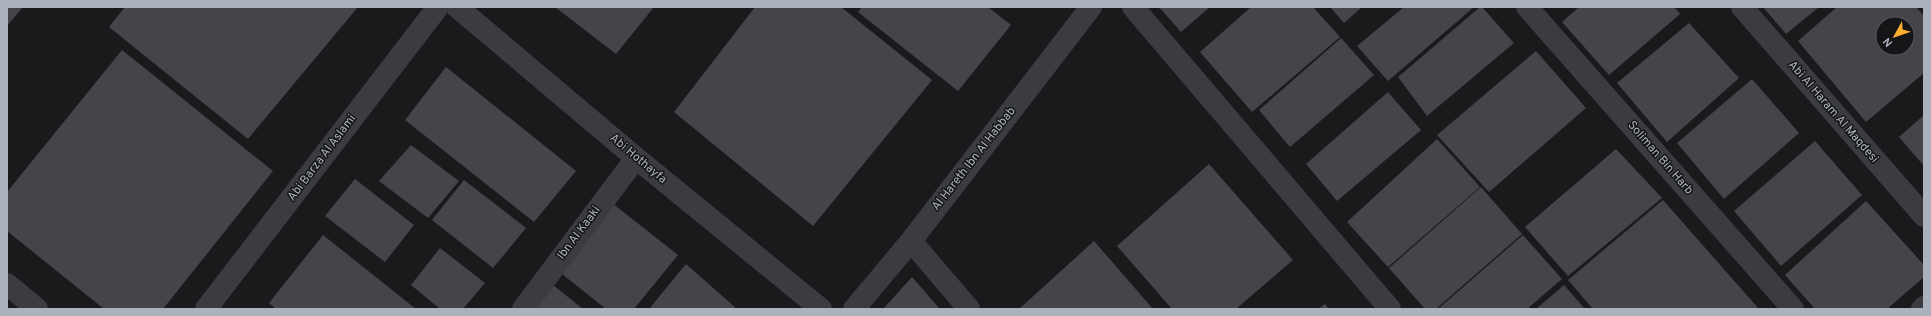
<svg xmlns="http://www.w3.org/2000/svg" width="1931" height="316" font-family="Overpass,sans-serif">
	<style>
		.building { fill: #444549; fill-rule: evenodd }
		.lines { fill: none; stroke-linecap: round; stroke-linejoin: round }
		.street { stroke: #3b3c42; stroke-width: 22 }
		.labels { text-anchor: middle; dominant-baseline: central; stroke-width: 3; stroke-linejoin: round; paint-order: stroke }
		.street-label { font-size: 12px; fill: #acb2bd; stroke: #151517 }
	</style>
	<rect width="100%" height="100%" fill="#1a1a1c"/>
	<g class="building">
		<polygon points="7,7 23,7 7,26"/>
		<polygon points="125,7 358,7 248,139 109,27"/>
		<polygon points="555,7 654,7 616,54"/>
		<polygon points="755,7 841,7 932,80 813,226 674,112"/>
		<polygon points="862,7 988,7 1011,25 958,91 858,12"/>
		<polygon points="1159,7 1210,7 1181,32"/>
		<polygon points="1251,7 1313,7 1340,37 1252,112 1200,52"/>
		<polygon points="1330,7 1362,7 1344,23"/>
		<polygon points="1404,7 1474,7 1388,81 1357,46"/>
		<polygon points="1480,7 1482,7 1514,43 1427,116 1398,77"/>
		<polygon points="1579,7 1674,7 1680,14 1609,75 1562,22"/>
		<polygon points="1763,7 1819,7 1786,34"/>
		<path d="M1837 7H1916L1924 16V73L1866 122 1798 41ZM1883 24H1907V48H1883Z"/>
		<polygon points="1689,23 1739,78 1667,142 1617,83"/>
		<polygon points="1341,38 1374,75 1290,147 1259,110"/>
		<polygon points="122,50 273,171 163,309 104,309 7,231 7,192"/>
		<polygon points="1536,51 1586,108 1489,192 1437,135"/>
		<polygon points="446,67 576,171 534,222 405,120"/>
		<polygon points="1752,79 1799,133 1724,199 1677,143"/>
		<polygon points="1388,92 1421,130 1337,201 1306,164"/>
		<polygon points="1924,115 1924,166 1899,137"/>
		<polygon points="1437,139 1480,187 1388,267 1347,222"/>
		<polygon points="1815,141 1862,195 1781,266 1734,211"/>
		<polygon points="411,145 459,181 428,218 379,181"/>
		<polygon points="1616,149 1662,198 1568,276 1525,227"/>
		<polygon points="1209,164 1293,260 1236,309 1172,309 1117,246"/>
		<polygon points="355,179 414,225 385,262 325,216"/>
		<polygon points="464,180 526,228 493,268 432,220"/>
		<polygon points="1481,187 1522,234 1436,309 1425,309 1389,268"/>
		<polygon points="1663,200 1759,309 1593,309 1568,280"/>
		<polygon points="1866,201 1924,265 1924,277 1887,309 1815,309 1785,275"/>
		<polygon points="612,203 678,255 634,309 606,309 557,270"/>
		<polygon points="323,235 416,309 276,309 269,303"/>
		<polygon points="1523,235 1562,279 1527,309 1438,309"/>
		<polygon points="1094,241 1153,309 1019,309"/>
		<polygon points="440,248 485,283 463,309 440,309 411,285"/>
		<polygon points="686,264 737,309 649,309"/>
		<polygon points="912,277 940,309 883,309"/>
		<polygon points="553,285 583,309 532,309"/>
		<polygon points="1564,285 1585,309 1536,309"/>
		<polygon points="1325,304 1329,309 1318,309"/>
	</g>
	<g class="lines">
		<g class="street">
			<polyline points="457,7 636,158 821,309"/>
			<polyline points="1133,7 1390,309"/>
			<polyline points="1527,7 1793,309"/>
			<polyline points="1742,7 1924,216"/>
			<polyline points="911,241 969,309"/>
			<polyline points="7,284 37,309"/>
			<polyline points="206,309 438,7"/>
			<polyline points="523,309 636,158"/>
			<polyline points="854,309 911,241 1091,7"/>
			<polyline points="1922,309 1924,307"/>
		</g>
	</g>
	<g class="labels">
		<g class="street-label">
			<text transform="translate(1833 112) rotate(49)">Abi Al Haram Al Maqdesi</text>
			<text transform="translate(322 158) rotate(-53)">Abi Barza Al Aslami</text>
			<text transform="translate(1660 158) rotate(49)">Soliman Bin Harb</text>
			<text transform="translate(638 159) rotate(40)">Abi Hothayfa</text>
			<text transform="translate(974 159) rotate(-52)">Al Hareth Ibn Al Habbab</text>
			<text transform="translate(579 233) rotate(-53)">Ibn Al Kaaki</text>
		</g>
	</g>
	<rect width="1931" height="316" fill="none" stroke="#acb2bd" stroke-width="16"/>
	<g transform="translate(1895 36) rotate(230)"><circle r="19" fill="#151517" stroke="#515459"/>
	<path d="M0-3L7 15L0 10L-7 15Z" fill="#fdaf31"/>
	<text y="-6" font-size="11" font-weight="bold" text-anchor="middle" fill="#acb2bd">N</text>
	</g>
</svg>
